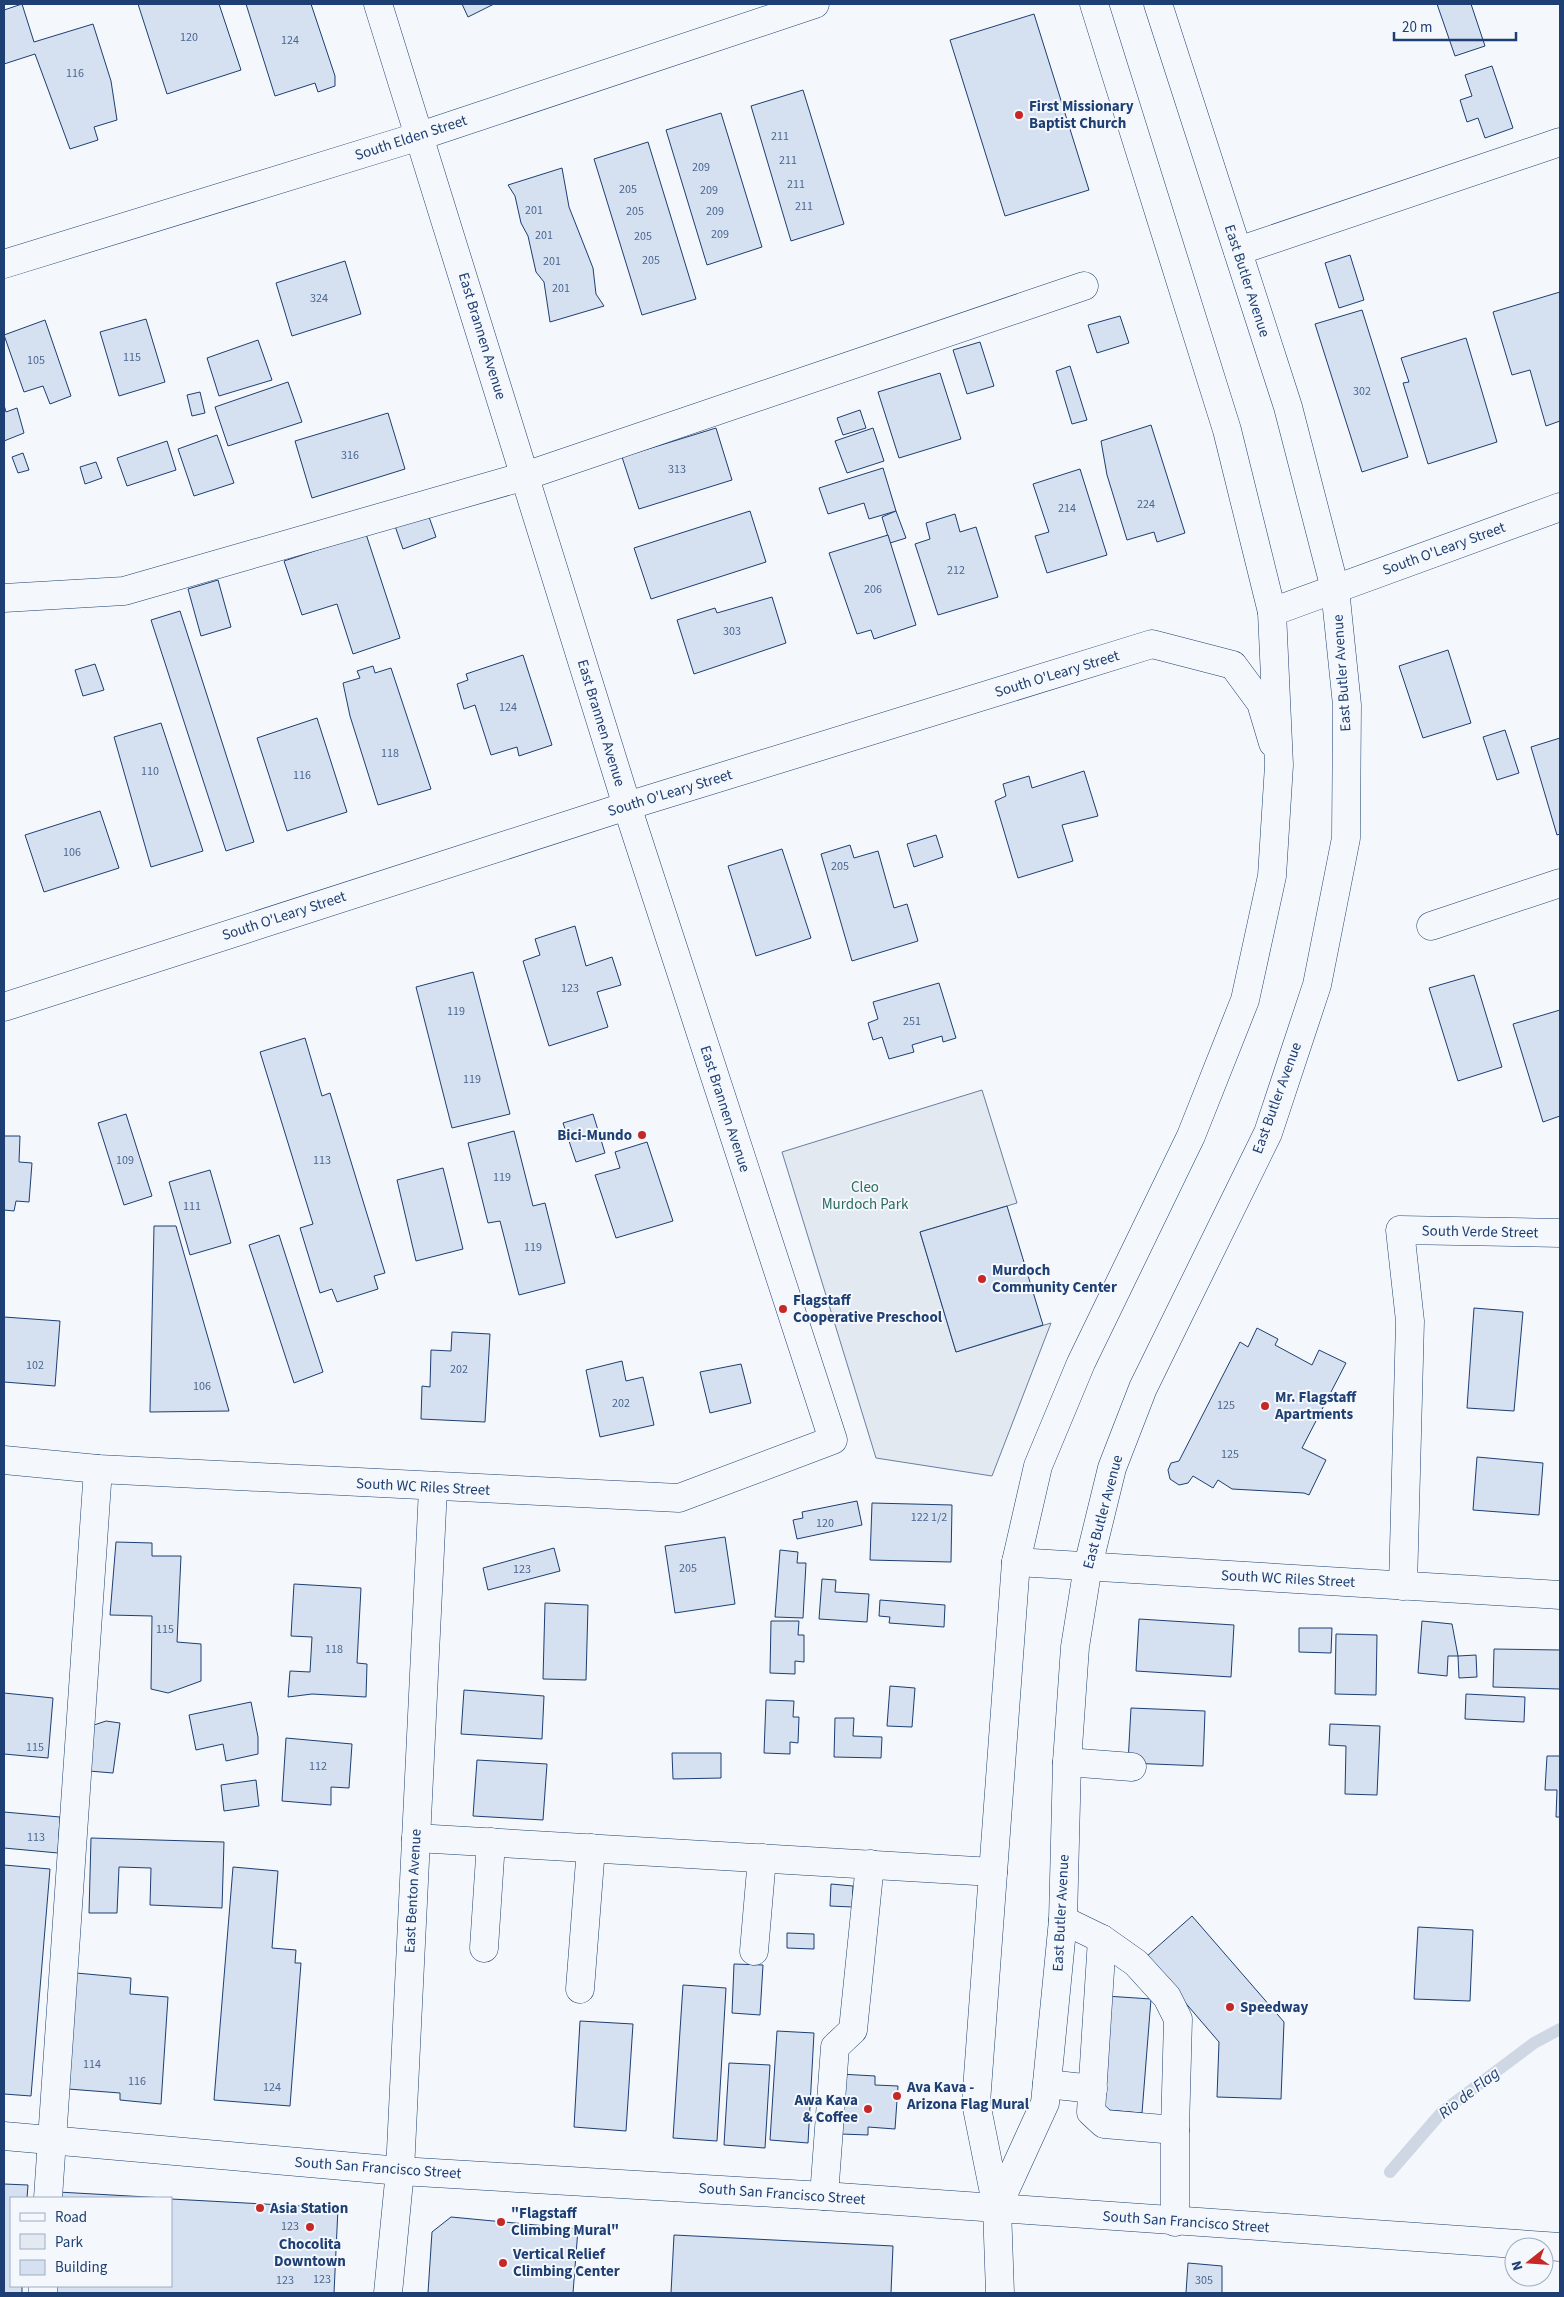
<svg xmlns="http://www.w3.org/2000/svg" width="1564" height="2297" font-family="'Source Sans 3',sans-serif">
	<style>
		.green { fill: #e3e9f0; stroke: #687fa3 }
		.lines { fill: none; stroke-linecap: round; stroke-linejoin: round }
		.stream { stroke: #cfd7e4; stroke-width: 12 }
		.building { fill: #d5e0f0; stroke: #1d3f73 }
		.minor-casing { stroke: #1d3f73; stroke-width: 29 }
		.major-casing { stroke: #1d3f73; stroke-width: 29 }
		.minor { stroke: #f4f7fb; stroke-width: 28 }
		.major { stroke: #f4f7fb; stroke-width: 28 }
		.poi-dot { fill: #c62828; stroke: #f4f7fb; stroke-width: 2 }
		.labels { text-anchor: middle; dominant-baseline: central; stroke-width: 4; stroke-linejoin: round; paint-order: stroke }
		.number-label { font-size: 12px; fill: #4b6792 }
		.poi-label { font-size: 15px; font-weight: bold; fill: #1d3f73; stroke: #f4f7fb; text-anchor: start }
		.street-label { font-size: 15px; fill: #1d3f73; stroke: #f4f7fb }
		.park-label { font-size: 15px; fill: #2c6c60; stroke: #f4f7fb }
		.water-label { font-size: 16px; font-style: italic; fill: #1d3f73; stroke: #f4f7fb }
	</style>
	<rect width="100%" height="100%" fill="#f4f7fb"/>
	<polygon class="green" points="982,1090 1017,1203 920,1232 956,1352 1051,1323 992,1476 876,1458 782,1152"/>
	<g class="lines">
		<polyline class="stream" points="1390,2172 1442,2112 1534,2043 1560,2029"/>
	</g>
	<g class="building">
		<polygon points="22,4 34,42 93,24 111,81 117,120 94,127 98,140 70,149 35,54 4,64 4,10"/>
		<polygon points="138,4 219,4 241,70 167,94"/>
		<polygon points="246,4 311,4 335,76 335,86 318,92 315,83 275,96"/>
		<polygon points="462,4 494,4 468,17"/>
		<polygon points="1437,4 1471,4 1485,46 1455,56"/>
		<polygon points="1034,14 1089,190 1005,216 950,40"/>
		<polygon points="1492,66 1513,128 1485,138 1478,118 1467,122 1460,100 1472,96 1465,75"/>
		<polygon points="803,90 844,224 791,241 751,106"/>
		<polygon points="721,113 762,247 707,265 666,130"/>
		<polygon points="648,142 696,299 642,315 594,159"/>
		<polygon points="562,168 569,207 593,268 596,294 604,306 550,322 544,282 536,272 528,236 521,223 515,196 508,185"/>
		<polygon points="1350,255 1364,300 1339,308 1325,263"/>
		<polygon points="345,261 361,314 292,336 276,283"/>
		<polygon points="1560,292 1560,421 1546,426 1530,370 1512,375 1493,312"/>
		<polygon points="1362,310 1408,457 1362,472 1315,324"/>
		<polygon points="1120,316 1129,343 1097,353 1088,325"/>
		<polygon points="146,319 165,382 119,396 100,332"/>
		<polygon points="45,320 71,396 50,404 43,386 24,392 4,335"/>
		<polygon points="1466,338 1497,442 1428,464 1403,383 1409,382 1401,358"/>
		<polygon points="258,340 272,380 219,396 207,358"/>
		<polygon points="980,342 994,386 967,394 953,350"/>
		<polygon points="1070,366 1087,420 1072,424 1056,371"/>
		<polygon points="940,373 961,439 899,458 878,392"/>
		<polygon points="288,382 302,422 228,446 215,407"/>
		<polygon points="200,392 205,413 192,416 187,395"/>
		<polygon points="4,405 6,412 17,408 24,433 4,441"/>
		<polygon points="860,410 866,428 843,435 837,418"/>
		<polygon points="388,413 405,469 312,498 295,441"/>
		<polygon points="1151,425 1185,533 1157,542 1154,532 1127,540 1107,475 1101,441"/>
		<polygon points="716,428 732,480 639,509 622,457"/>
		<polygon points="873,428 884,461 847,473 835,441"/>
		<polygon points="217,435 234,483 194,496 178,449"/>
		<polygon points="167,441 176,470 127,486 117,458"/>
		<polygon points="23,453 29,470 18,473 12,457"/>
		<polygon points="96,462 102,478 85,484 80,467"/>
		<polygon points="883,468 896,511 869,519 864,503 828,514 819,488"/>
		<polygon points="1080,469 1107,555 1047,573 1035,536 1049,532 1033,484"/>
		<polygon points="750,511 766,562 651,599 634,548"/>
		<polygon points="896,511 906,538 890,543 882,517"/>
		<polygon points="428,514 436,537 403,549 395,526"/>
		<polygon points="955,514 960,532 976,527 998,597 938,615 915,544 930,539 926,523"/>
		<polygon points="366,534 400,638 353,654 337,604 302,615 284,561"/>
		<polygon points="888,535 916,625 874,639 871,630 857,634 829,553"/>
		<polygon points="218,580 231,627 201,636 188,589"/>
		<polygon points="772,597 786,643 694,674 677,620 715,608 717,613"/>
		<polygon points="180,611 254,842 226,851 151,620"/>
		<polygon points="1448,650 1471,723 1423,738 1399,666"/>
		<polygon points="523,655 552,745 519,756 517,747 491,755 475,705 464,709 457,684 468,680 466,674"/>
		<polygon points="95,664 104,690 83,696 75,670"/>
		<polygon points="373,666 375,673 391,668 431,789 378,805 350,716 343,683 360,678 357,671"/>
		<polygon points="317,718 347,812 287,831 257,738"/>
		<polygon points="161,723 203,851 151,867 114,737"/>
		<polygon points="1505,730 1519,773 1497,780 1483,737"/>
		<polygon points="1560,738 1560,834 1557,835 1531,747"/>
		<polygon points="1084,771 1098,816 1062,825 1073,861 1018,878 995,801 1006,796 1003,784 1029,776 1032,788"/>
		<polygon points="100,811 119,868 44,892 25,835"/>
		<polygon points="936,835 943,857 914,867 907,844"/>
		<polygon points="850,845 854,858 878,851 894,908 907,904 918,941 852,961 821,854"/>
		<polygon points="782,849 811,938 756,956 728,866"/>
		<polygon points="575,926 586,966 612,957 621,985 597,992 608,1027 549,1046 523,961 540,955 535,939"/>
		<polygon points="473,972 510,1114 452,1128 416,987"/>
		<polygon points="1474,975 1502,1067 1458,1081 1429,988"/>
		<polygon points="939,983 956,1038 943,1042 942,1036 912,1045 914,1052 889,1059 882,1037 873,1040 868,1023 878,1019 873,1002"/>
		<polygon points="1560,1010 1560,1116 1543,1122 1513,1024"/>
		<polygon points="305,1038 322,1096 330,1093 385,1273 374,1276 378,1289 337,1302 332,1289 320,1293 300,1228 313,1224 260,1052"/>
		<polygon points="126,1114 152,1196 124,1205 98,1123"/>
		<polygon points="593,1114 605,1153 576,1162 563,1123"/>
		<polygon points="514,1131 533,1206 545,1203 565,1283 519,1295 500,1221 488,1223 468,1143"/>
		<polygon points="4,1136 20,1136 19,1162 32,1163 29,1202 16,1201 14,1211 4,1210"/>
		<polygon points="647,1142 673,1221 616,1238 595,1175 620,1168 615,1152"/>
		<polygon points="443,1168 463,1249 416,1261 397,1180"/>
		<polygon points="210,1170 231,1243 190,1255 169,1182"/>
		<polygon points="1007,1206 1043,1325 956,1352 920,1232"/>
		<polygon points="154,1226 176,1226 229,1411 150,1412"/>
		<polygon points="279,1235 323,1372 294,1383 249,1245"/>
		<polygon points="1474,1308 1523,1312 1514,1411 1467,1408"/>
		<polygon points="4,1317 60,1321 55,1386 4,1382"/>
		<polygon points="1257,1328 1278,1339 1275,1345 1312,1365 1319,1350 1346,1363 1302,1448 1326,1460 1309,1495 1304,1493 1232,1489 1218,1480 1213,1488 1193,1476 1188,1483 1179,1485 1170,1479 1168,1470 1171,1463 1179,1461 1240,1342 1248,1347"/>
		<polygon points="452,1332 490,1334 485,1422 421,1419 422,1386 430,1387 431,1350 451,1351"/>
		<polygon points="622,1361 626,1381 643,1377 654,1425 600,1437 586,1370"/>
		<polygon points="741,1364 751,1403 710,1413 700,1372"/>
		<polygon points="1477,1457 1543,1463 1539,1515 1473,1510"/>
		<polygon points="857,1501 862,1525 797,1539 793,1520 803,1518 802,1512"/>
		<polygon points="872,1503 952,1505 951,1562 870,1560"/>
		<polygon points="725,1537 735,1604 675,1613 665,1546"/>
		<polygon points="116,1542 152,1543 152,1556 181,1556 177,1642 201,1644 201,1681 168,1693 151,1689 152,1616 110,1615"/>
		<polygon points="554,1548 560,1571 488,1590 483,1568"/>
		<polygon points="780,1550 798,1552 797,1563 806,1563 803,1618 775,1617"/>
		<polygon points="822,1579 836,1580 835,1592 869,1594 867,1622 819,1619"/>
		<polygon points="294,1584 361,1588 357,1663 367,1664 366,1697 312,1694 288,1697 290,1671 310,1672 312,1637 291,1636"/>
		<polygon points="880,1600 945,1605 944,1627 889,1623 890,1617 879,1616"/>
		<polygon points="545,1603 588,1605 586,1680 543,1679"/>
		<polygon points="1139,1619 1234,1625 1231,1677 1136,1671"/>
		<polygon points="771,1621 799,1621 798,1635 804,1635 804,1662 795,1661 795,1674 770,1673"/>
		<polygon points="1422,1621 1452,1624 1458,1656 1448,1656 1447,1676 1418,1673"/>
		<polygon points="1299,1628 1332,1628 1331,1653 1299,1652"/>
		<polygon points="1336,1634 1377,1635 1376,1695 1335,1694"/>
		<polygon points="1494,1649 1560,1650 1560,1689 1493,1687"/>
		<polygon points="1476,1655 1477,1677 1459,1678 1458,1656"/>
		<polygon points="890,1686 915,1688 912,1727 887,1726"/>
		<polygon points="464,1690 544,1696 542,1739 461,1734"/>
		<polygon points="4,1693 53,1698 48,1758 4,1754"/>
		<polygon points="1466,1694 1525,1697 1524,1722 1465,1719"/>
		<polygon points="766,1700 794,1701 793,1717 799,1717 798,1743 790,1742 790,1754 764,1753"/>
		<polygon points="251,1702 258,1737 258,1754 226,1761 223,1744 196,1750 189,1715"/>
		<polygon points="1131,1708 1205,1711 1203,1766 1128,1763"/>
		<polygon points="835,1718 854,1718 853,1736 882,1737 881,1758 834,1757"/>
		<polygon points="106,1721 120,1723 113,1773 89,1771 94,1725"/>
		<polygon points="1330,1724 1380,1726 1377,1795 1345,1794 1346,1746 1329,1745"/>
		<polygon points="286,1738 352,1744 349,1788 331,1787 331,1805 282,1801"/>
		<polygon points="672,1753 721,1753 721,1778 673,1779"/>
		<polygon points="1547,1756 1560,1756 1560,1817 1556,1817 1557,1790 1545,1790"/>
		<polygon points="477,1760 547,1764 543,1820 473,1816"/>
		<polygon points="256,1780 259,1806 224,1811 221,1785"/>
		<polygon points="4,1812 60,1817 58,1853 4,1848"/>
		<polygon points="91,1838 224,1842 222,1908 150,1905 151,1868 119,1867 117,1913 89,1913"/>
		<polygon points="4,1865 50,1869 31,2096 4,2094"/>
		<polygon points="233,1867 278,1871 272,1948 296,1950 295,1963 301,1963 290,2106 214,2100"/>
		<polygon points="831,1884 853,1886 852,1907 830,1906"/>
		<polygon points="1192,1916 1284,2022 1281,2099 1217,2097 1219,2042 1146,1957"/>
		<polygon points="1418,1927 1473,1930 1470,2001 1414,1999"/>
		<polygon points="787,1933 814,1934 814,1949 787,1948"/>
		<polygon points="734,1964 763,1965 760,2015 732,2013"/>
		<polygon points="76,1973 131,1978 130,1994 168,1997 161,2104 120,2100 120,2093 68,2089"/>
		<polygon points="683,1985 726,1988 717,2141 673,2138"/>
		<polygon points="1106,1996 1151,1999 1142,2113 1097,2109"/>
		<polygon points="580,2021 633,2024 626,2131 574,2127"/>
		<polygon points="777,2031 814,2033 808,2143 770,2140"/>
		<polygon points="729,2063 770,2065 765,2148 724,2145"/>
		<polygon points="840,2074 875,2076 875,2085 898,2086 895,2129 868,2127 868,2135 841,2134"/>
		<polygon points="4,2184 28,2185 27,2198 11,2198 11,2286 22,2286 22,2293 4,2293"/>
		<polygon points="58,2192 165,2198 58,2198"/>
		<polygon points="171,2199 338,2208 334,2293 52,2293 53,2286 171,2286"/>
		<polygon points="451,2217 578,2229 573,2293 428,2293 432,2232"/>
		<polygon points="674,2235 893,2246 891,2293 671,2293"/>
		<polygon points="1188,2263 1222,2266 1222,2293 1186,2293"/>
	</g>
	<g class="lines">
		<g class="minor-casing">
			<g id="minor">
				<polyline points="1238,251 1560,142"/>
				<polyline points="4,264 420,136 815,4"/>
				<polyline points="4,598 124,591 525,476 1084,286"/>
				<polyline points="1272,612 1560,507"/>
				<polyline points="1431,926 1560,883"/>
				<polyline points="4,1007 627,806 1152,644 1233,665 1261,703 1273,743"/>
				<polyline points="4,1460 98,1469 679,1498 833,1440 627,806 378,4"/>
				<polyline points="1016,1562 1560,1595"/>
				<polyline points="1403,1586 1410,1321 1400,1230 1560,1233"/>
				<polyline points="1067,1762 1132,1767"/>
				<polyline points="416,1838 993,1872"/>
				<polyline points="1063,1920 1102,1939 1136,1963 1167,1997 1178,2019 1175,2130"/>
				<polyline points="1102,1939 1091,2112 1104,2124 1175,2130 1175,2222"/>
				<polyline points="484,1948 491,1842"/>
				<polyline points="754,1951 762,1858"/>
				<polyline points="580,1989 591,1848"/>
				<polyline points="1047,2084 1093,2089"/>
				<polyline points="4,2136 400,2171 824,2196 1560,2247"/>
				<polyline points="824,2196 835,2047 853,2030 870,1864"/>
				<polyline points="48,2198 98,1469"/>
				<polyline points="43,2293 43,2286"/>
				<polyline points="388,2293 400,2171 433,1488"/>
			</g>
		</g>
		<g class="major-casing">
			<g id="major">
				<polyline points="997,2208 1045,2103 1063,1920 1067,1762 1075,1647 1088,1566 1112,1468 1143,1388 1268,1133 1317,985 1346,838 1347,705 1335,589 1288,407 1158,4"/>
				<polyline points="1000,2293 997,2208 976,2103 1016,1562 1038,1466 1081,1363 1191,1136 1245,1000 1272,876 1279,765 1272,612 1227,430 1094,4"/>
			</g>
		</g>
		<use href="#minor" class="minor"/>
		<use href="#major" class="major"/>
	</g>
	<g class="poi-dot">
		<circle cx="1019" cy="115" r="5"/>
		<circle cx="642" cy="1135" r="5"/>
		<circle cx="982" cy="1279" r="5"/>
		<circle cx="783" cy="1309" r="5"/>
		<circle cx="1265" cy="1406" r="5"/>
		<circle cx="1230" cy="2007" r="5"/>
		<circle cx="897" cy="2096" r="5"/>
		<circle cx="868" cy="2109" r="5"/>
		<circle cx="260" cy="2208" r="5"/>
		<circle cx="501" cy="2222" r="5"/>
		<circle cx="310" cy="2227" r="5"/>
		<circle cx="503" cy="2263" r="5"/>
	</g>
	<g class="labels">
		<g class="number-label">
			<text x="189" y="37">120</text>
			<text x="290" y="40">124</text>
			<text x="75" y="73">116</text>
			<text x="780" y="136">211</text>
			<text x="788" y="160">211</text>
			<text x="701" y="167">209</text>
			<text x="796" y="184">211</text>
			<text x="628" y="189">205</text>
			<text x="709" y="190">209</text>
			<text x="804" y="206">211</text>
			<text x="534" y="210">201</text>
			<text x="635" y="211">205</text>
			<text x="715" y="211">209</text>
			<text x="720" y="234">209</text>
			<text x="544" y="235">201</text>
			<text x="643" y="236">205</text>
			<text x="651" y="260">205</text>
			<text x="552" y="261">201</text>
			<text x="561" y="288">201</text>
			<text x="319" y="298">324</text>
			<text x="132" y="357">115</text>
			<text x="36" y="360">105</text>
			<text x="1362" y="391">302</text>
			<text x="350" y="455">316</text>
			<text x="677" y="469">313</text>
			<text x="1146" y="504">224</text>
			<text x="1067" y="508">214</text>
			<text x="956" y="570">212</text>
			<text x="873" y="589">206</text>
			<text x="732" y="631">303</text>
			<text x="508" y="707">124</text>
			<text x="390" y="753">118</text>
			<text x="150" y="771">110</text>
			<text x="302" y="775">116</text>
			<text x="72" y="852">106</text>
			<text x="840" y="866">205</text>
			<text x="570" y="988">123</text>
			<text x="456" y="1011">119</text>
			<text x="912" y="1021">251</text>
			<text x="472" y="1079">119</text>
			<text x="125" y="1160">109</text>
			<text x="322" y="1160">113</text>
			<text x="502" y="1177">119</text>
			<text x="192" y="1206">111</text>
			<text x="533" y="1247">119</text>
			<text x="35" y="1365">102</text>
			<text x="459" y="1369">202</text>
			<text x="202" y="1386">106</text>
			<text x="621" y="1403">202</text>
			<text x="1226" y="1405">125</text>
			<text x="1230" y="1454">125</text>
			<text x="929" y="1517">122 1/2</text>
			<text x="825" y="1523">120</text>
			<text x="688" y="1568">205</text>
			<text x="522" y="1569">123</text>
			<text x="165" y="1629">115</text>
			<text x="334" y="1649">118</text>
			<text x="35" y="1747">115</text>
			<text x="318" y="1766">112</text>
			<text x="36" y="1837">113</text>
			<text x="92" y="2064">114</text>
			<text x="137" y="2081">116</text>
			<text x="272" y="2087">124</text>
			<text x="290" y="2226">123</text>
			<text x="322" y="2279">123</text>
			<text x="285" y="2280">123</text>
			<text x="1204" y="2280">305</text>
		</g>
		<g class="poi-label">
			<text x="1029" y="106">First Missionary<tspan x="1029" dy="17">Baptist Church</tspan></text>
			<text x="632" y="1135" text-anchor="end">Bici-Mundo</text>
			<text x="992" y="1270">Murdoch<tspan x="992" dy="17">Community Center</tspan></text>
			<text x="793" y="1300">Flagstaff<tspan x="793" dy="17">Cooperative Preschool</tspan></text>
			<text x="1275" y="1397">Mr. Flagstaff<tspan x="1275" dy="17">Apartments</tspan></text>
			<text x="1240" y="2007">Speedway</text>
			<text x="907" y="2087">Ava Kava -<tspan x="907" dy="17">Arizona Flag Mural</tspan></text>
			<text x="858" y="2100" text-anchor="end">Awa Kava<tspan x="858" dy="17">&amp; Coffee</tspan></text>
			<text x="270" y="2208">Asia Station</text>
			<text x="511" y="2213">"Flagstaff<tspan x="511" dy="17">Climbing Mural"</tspan></text>
			<text x="310" y="2244" text-anchor="middle">Chocolita<tspan x="310" dy="17">Downtown</tspan></text>
			<text x="513" y="2254">Vertical Relief<tspan x="513" dy="17">Climbing Center</tspan></text>
		</g>
		<g class="street-label">
			<text transform="translate(411 138) rotate(-18)">South Elden Street</text>
			<text transform="translate(1247 281) rotate(72)">East Butler Avenue</text>
			<text transform="translate(482 336) rotate(73)">East Brannen Avenue</text>
			<text transform="translate(1444 549) rotate(-20)">South O'Leary Street</text>
			<text transform="translate(1342 673) rotate(-94)">East Butler Avenue</text>
			<text transform="translate(1057 674) rotate(-17)">South O'Leary Street</text>
			<text transform="translate(601 723) rotate(73)">East Brannen Avenue</text>
			<text transform="translate(670 793) rotate(-17)">South O'Leary Street</text>
			<text transform="translate(284 916) rotate(-18)">South O'Leary Street</text>
			<text transform="translate(1277 1098) rotate(-70)">East Butler Avenue</text>
			<text transform="translate(725 1109) rotate(72)">East Brannen Avenue</text>
			<text transform="translate(1480 1232) rotate(1)">South Verde Street</text>
			<text transform="translate(423 1487) rotate(3)">South WC Riles Street</text>
			<text transform="translate(1103 1512) rotate(-75)">East Butler Avenue</text>
			<text transform="translate(1288 1579) rotate(3)">South WC Riles Street</text>
			<text transform="translate(413 1891) rotate(-87)">East Benton Avenue</text>
			<text transform="translate(1061 1913) rotate(-87)">East Butler Avenue</text>
			<text transform="translate(378 2168) rotate(4)">South San Francisco Street</text>
			<text transform="translate(782 2194) rotate(4)">South San Francisco Street</text>
			<text transform="translate(1186 2222) rotate(4)">South San Francisco Street</text>
		</g>
		<g class="park-label">
			<text x="865" y="1187">Cleo<tspan x="865" dy="17">Murdoch Park</tspan></text>
		</g>
		<g class="water-label">
			<text transform="translate(1469 2093) rotate(-38)">Rio de Flag</text>
		</g>
	</g>
	<rect width="1564" height="2297" fill="none" stroke="#1d3f73" stroke-width="10"/>
	<rect x="10" y="2197" width="162" height="90" fill="#f4f7fb" stroke="#9eadc5"/>
	<rect x="20" y="2213" width="25" height="8" fill="#f4f7fb" stroke="#9eadc5"/>
	<text x="55" y="2222" font-size="15" fill="#1d3f73">Road</text>
	<rect x="20" y="2234" width="25" height="15" fill="#e3e9f0" stroke="#9eadc5"/>
	<text x="55" y="2247" font-size="15" fill="#1d3f73">Park</text>
	<rect x="20" y="2260" width="25" height="15" fill="#d5e0f0" stroke="#9eadc5"/>
	<text x="55" y="2272" font-size="15" fill="#1d3f73">Building</text>
	<g transform="translate(1529 2262) rotate(253)"><circle r="24" fill="#f4f7fb" stroke="#9eadc5"/>
	<path d="M0-4L9 19L0 12L-9 19Z" fill="#c62828"/>
	<text y="-8" font-size="14" font-weight="bold" text-anchor="middle" fill="#1d3f73">N</text>
	</g>
	<path d="M1394 32v8h122v-8" fill="none" stroke="#1d3f73" stroke-width="2.5"/>
	<text x="1402" y="32" font-size="15" fill="#1d3f73" stroke="#f4f7fb" stroke-width="4" paint-order="stroke">20 m</text>
</svg>
